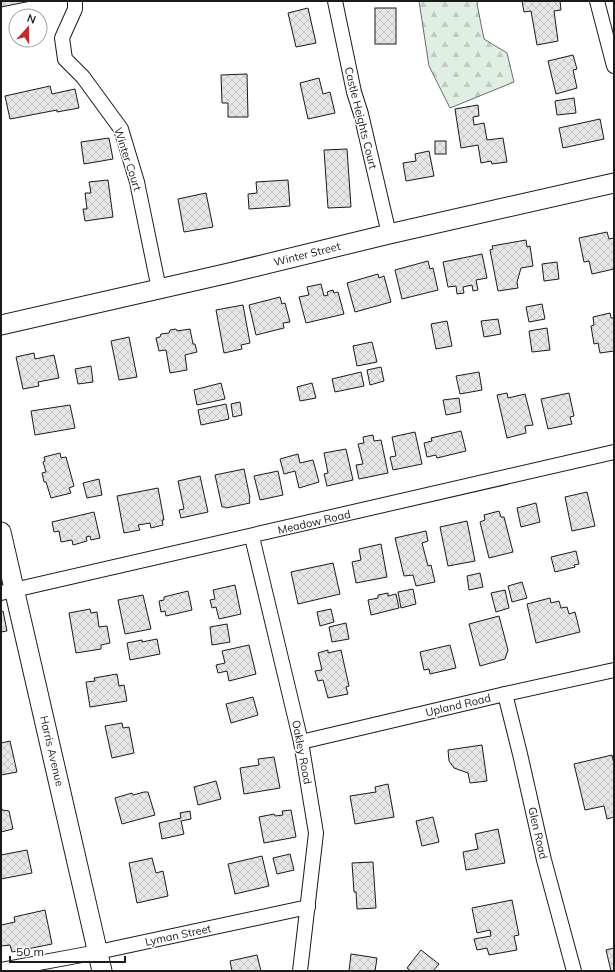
<svg xmlns="http://www.w3.org/2000/svg" width="615" height="972" font-family="Mulish,sans-serif">
	<style>
		.forest { fill: url(#forest-firs); stroke: #6a6a6a }
		.building { fill: url(#building-cross-hatch); stroke: #1a1a1a }
		.lines { fill: none; stroke-linecap: round; stroke-linejoin: round }
		.street-casing { stroke: #1a1a1a; stroke-width: 16 }
		.secondary-casing { stroke: #1a1a1a; stroke-width: 21 }
		.street { stroke: #fff; stroke-width: 14 }
		.secondary { stroke: #fff; stroke-width: 19 }
		.labels { text-anchor: middle; dominant-baseline: central; stroke-width: 3; stroke-linejoin: round; paint-order: stroke }
		.street-label { font-size: 11px; fill: #1a1a1a; stroke: #fff }
	</style>
	<defs>
		<pattern id="forest-firs" width="22" height="20" patternUnits="userSpaceOnUse"><rect width="22" height="20" fill="#e0efe3"/><path d="M5 1l3.5 6h-7zM16 11l3.5 6h-7z" fill="#c0ccc2"/></pattern>
		<pattern id="building-cross-hatch" width="8" height="8" patternUnits="userSpaceOnUse"><rect width="8" height="8" fill="#e6e6e6"/><path d="M0 0l8 8M0 8l8-8" fill="none" stroke="#c5c5c5"/></pattern>
	</defs>
	<rect width="100%" height="100%" fill="#fff"/>
	<polygon class="forest" points="419,1 478,1 477,4 484,39 507,53 514,82 450,108 429,66"/>
	<g class="building">
		<polygon points="1,1 31,1 1,7"/>
		<polygon points="522,1 560,1 561,10 554,11 558,41 537,45 531,11 524,12"/>
		<polygon points="308,8 316,43 296,47 288,13"/>
		<rect x="375" y="8" width="21" height="36"/>
		<polygon points="573,55 577,69 573,70 577,88 556,94 548,61"/>
		<polygon points="247,74 248,117 228,117 228,103 222,103 221,75"/>
		<polygon points="319,78 323,94 330,92 335,113 308,119 300,83"/>
		<polygon points="50,86 52,94 75,89 79,108 57,112 57,110 10,119 5,96"/>
		<polygon points="574,98 576,113 557,115 555,101"/>
		<polygon points="478,105 479,116 473,117 474,125 484,123 487,140 503,138 507,162 492,164 491,161 481,163 478,145 461,148 455,109"/>
		<polygon points="600,119 604,139 563,148 559,128"/>
		<polygon points="109,138 113,159 84,164 81,142"/>
		<rect x="435" y="141" width="11" height="13"/>
		<polygon points="347,149 351,207 328,208 324,150"/>
		<polygon points="429,151 434,176 406,181 403,163 416,161 415,154"/>
		<polygon points="108,180 113,217 85,221 83,209 87,209 85,193 91,193 89,182"/>
		<polygon points="288,180 290,206 249,209 248,194 257,193 256,182"/>
		<polygon points="206,193 213,227 184,232 178,199"/>
		<polygon points="607,232 609,239 614,238 614,269 592,274 589,261 584,262 579,238"/>
		<polygon points="526,240 527,247 530,246 533,266 521,268 517,282 518,288 498,291 490,250 493,249 492,246"/>
		<polygon points="482,254 487,278 476,280 478,290 473,291 472,285 463,287 464,293 457,294 456,286 448,287 443,262"/>
		<polygon points="428,261 430,269 433,268 438,290 402,299 395,270"/>
		<polygon points="557,262 559,279 544,281 542,264"/>
		<polygon points="378,274 379,278 384,276 391,302 355,312 347,283"/>
		<polygon points="321,284 324,296 328,295 327,292 333,290 334,293 338,292 344,314 306,323 299,297 309,295 307,287"/>
		<polygon points="280,297 282,304 285,303 290,322 283,323 284,328 256,335 249,305"/>
		<polygon points="542,304 545,319 529,322 526,307"/>
		<polygon points="243,305 250,343 241,345 242,349 224,353 216,310"/>
		<polygon points="610,313 611,318 614,318 614,351 600,353 598,343 594,344 591,326 594,325 593,317"/>
		<polygon points="498,319 501,334 484,337 481,321"/>
		<polygon points="447,321 452,346 436,349 431,324"/>
		<polygon points="547,328 550,350 532,352 529,331"/>
		<polygon points="176,329 177,331 190,329 193,344 195,344 197,352 185,355 187,370 170,373 166,350 159,351 156,338 160,337 161,334 169,333 170,330"/>
		<polygon points="129,337 137,377 119,380 111,341"/>
		<polygon points="372,342 377,362 357,366 353,346"/>
		<polygon points="34,353 35,359 54,355 59,378 38,382 39,386 23,389 16,357"/>
		<polygon points="91,366 93,382 78,384 75,369"/>
		<polygon points="381,367 384,381 370,385 367,370"/>
		<polygon points="361,372 364,386 335,392 332,379"/>
		<polygon points="479,372 482,390 460,394 456,376"/>
		<polygon points="221,383 225,399 197,405 194,390"/>
		<polygon points="312,383 316,398 300,401 297,387"/>
		<polygon points="507,393 508,398 525,394 533,425 525,426 526,433 507,438 497,395"/>
		<polygon points="569,393 574,416 570,417 572,424 548,429 541,399"/>
		<polygon points="459,398 461,412 446,415 443,400"/>
		<polygon points="240,402 242,415 233,417 231,404"/>
		<polygon points="226,404 229,419 201,425 198,410"/>
		<polygon points="70,405 75,428 35,435 31,411"/>
		<polygon points="461,431 466,451 437,458 436,455 427,457 424,443 432,441 431,438"/>
		<polygon points="415,432 422,464 393,470 390,457 396,456 392,437"/>
		<polygon points="373,435 374,441 381,440 388,473 359,479 356,465 363,464 358,444 364,443 363,437"/>
		<polygon points="346,449 353,480 327,486 324,474 328,473 324,453"/>
		<polygon points="60,453 61,458 66,457 74,486 69,488 71,493 51,498 46,482 44,482 42,473 46,472 43,462 45,461 44,457"/>
		<polygon points="298,454 300,463 313,460 319,482 299,488 295,471 284,474 280,459"/>
		<polygon points="244,469 250,498 249,499 250,503 226,508 225,507 222,507 215,475"/>
		<polygon points="278,471 283,495 260,500 254,476"/>
		<polygon points="200,476 208,512 181,518 179,510 184,509 178,481"/>
		<polygon points="99,479 102,495 87,498 83,483"/>
		<polygon points="158,488 164,520 162,520 163,525 151,528 150,523 138,525 140,530 124,533 117,496"/>
		<polygon points="587,492 595,526 572,531 565,497"/>
		<polygon points="536,503 540,522 521,527 517,508"/>
		<polygon points="499,511 501,517 504,517 513,552 489,558 480,522 485,520 484,515"/>
		<polygon points="94,512 100,538 91,540 90,536 86,537 87,541 73,545 72,540 61,542 59,531 54,532 52,522"/>
		<polygon points="467,521 475,561 448,566 440,527"/>
		<polygon points="426,531 428,541 422,543 428,566 431,565 435,582 416,586 413,575 404,576 395,538"/>
		<polygon points="381,544 387,577 356,583 352,562 361,560 359,549"/>
		<polygon points="576,551 579,564 574,565 575,567 555,572 551,557"/>
		<polygon points="333,563 340,594 298,604 291,572"/>
		<polygon points="480,573 483,587 469,590 467,576"/>
		<polygon points="522,582 527,598 512,602 508,586"/>
		<polygon points="235,585 241,614 219,619 216,607 212,608 210,600 215,599 213,590"/>
		<polygon points="413,589 416,604 401,608 398,592"/>
		<polygon points="505,590 509,608 496,612 491,593"/>
		<polygon points="188,591 192,610 166,616 165,611 161,612 159,601 164,600 164,597"/>
		<polygon points="388,593 388,596 396,594 399,608 371,615 368,600 378,598 378,595"/>
		<polygon points="143,595 151,629 125,634 118,600"/>
		<polygon points="550,598 551,603 559,601 561,608 567,607 569,614 575,612 580,632 536,643 527,604"/>
		<polygon points="90,609 91,613 97,612 99,627 107,626 110,643 101,645 101,649 76,653 69,613"/>
		<polygon points="331,609 334,622 320,626 317,612"/>
		<polygon points="3,611 7,631 1,632 1,612"/>
		<polygon points="499,616 508,650 505,659 480,666 469,624"/>
		<polygon points="346,623 349,639 332,642 329,627"/>
		<polygon points="227,624 230,642 212,645 210,627"/>
		<polygon points="157,639 160,654 130,660 127,643 142,640 142,642"/>
		<polygon points="249,645 256,674 229,681 227,671 218,673 216,665 225,663 222,651"/>
		<polygon points="450,645 456,668 430,674 429,669 424,670 420,652"/>
		<polygon points="328,650 328,653 341,650 349,686 346,687 348,694 328,698 323,680 318,681 315,671 322,670 318,653"/>
		<polygon points="117,674 119,686 124,685 127,701 90,707 86,682 95,681 94,678"/>
		<polygon points="253,697 258,715 231,723 226,704"/>
		<polygon points="122,723 123,728 129,727 134,753 112,758 105,726"/>
		<polygon points="10,741 17,772 1,775 1,743"/>
		<polygon points="482,745 487,781 470,783 468,773 454,768 449,761 448,750"/>
		<polygon points="612,755 614,764 614,817 607,819 604,806 585,810 574,764"/>
		<polygon points="274,757 280,788 244,794 240,768 259,765 258,759"/>
		<polygon points="216,781 221,799 198,805 194,787"/>
		<polygon points="388,784 394,817 355,824 350,796 376,792 375,787"/>
		<polygon points="144,792 148,792 155,815 122,824 115,798 132,793 133,795"/>
		<polygon points="1,806 2,810 9,811 13,829 1,832"/>
		<polygon points="291,810 296,837 264,843 259,817 274,814 275,816 283,815 282,811"/>
		<polygon points="190,811 191,819 181,821 184,834 162,839 159,823 181,818 180,813"/>
		<polygon points="433,817 439,842 422,846 416,821"/>
		<polygon points="498,829 505,863 466,870 463,852 478,849 475,834"/>
		<polygon points="27,850 32,873 1,879 1,855"/>
		<polygon points="290,854 294,870 277,874 273,858"/>
		<polygon points="262,856 269,886 235,894 228,864"/>
		<polygon points="152,858 156,873 163,871 168,896 137,903 129,863"/>
		<polygon points="373,862 376,908 357,909 356,892 354,892 352,863"/>
		<polygon points="512,900 519,935 514,936 517,950 489,955 487,948 477,950 474,939 491,936 490,930 477,933 472,908"/>
		<polygon points="45,910 52,944 12,952 10,945 1,946 1,925 15,922 14,917"/>
		<polygon points="614,948 614,971 611,971 606,950"/>
		<polygon points="421,950 439,964 433,971 411,971 407,968"/>
		<polygon points="351,954 377,958 375,971 349,971"/>
		<polygon points="257,955 261,971 232,971 230,961"/>
	</g>
	<g class="lines">
		<g class="street-casing">
			<g id="street">
				<polyline points="75,1 75,9 62,38 65,59 83,77 121,129 137,182 159,289"/>
				<polyline points="335,1 354,92 361,114 389,234"/>
				<polyline points="597,1 614,66"/>
				<polyline points="252,537 301,742 316,833 300,971"/>
				<polyline points="1,593 614,452"/>
				<polyline points="505,694 520,754 544,860 574,971"/>
				<polyline points="301,742 505,694 614,670"/>
				<polyline points="1,970 98,952 308,907"/>
			</g>
		</g>
		<g class="secondary-casing">
			<g id="secondary">
				<polyline points="1,325 229,273 389,234 614,183"/>
				<polyline points="1,532 102,971"/>
			</g>
		</g>
		<use href="#street" class="street"/>
		<use href="#secondary" class="secondary"/>
	</g>
	<g class="labels">
		<g class="street-label">
			<text transform="translate(361 118) rotate(76)">Castle Heights Court</text>
			<text transform="translate(128 159) rotate(72)">Winter Court</text>
			<text transform="translate(307 254) rotate(-14)">Winter Street</text>
			<text transform="translate(314 522) rotate(-13)">Meadow Road</text>
			<text transform="translate(458 705) rotate(-13)">Upland Road</text>
			<text transform="translate(52 751) rotate(77)">Harris Avenue</text>
			<text transform="translate(302 752) rotate(79)">Oakley Road</text>
			<text transform="translate(538 833) rotate(77)">Glen Road</text>
			<text transform="translate(178 935) rotate(-12)">Lyman Street</text>
		</g>
	</g>
	<rect width="615" height="972" fill="none" stroke="#1a1a1a" stroke-width="4"/>
	<g transform="translate(28 28) rotate(21)"><circle r="19" fill="#ffffff" stroke="#a3a3a3"/>
	<path d="M0-3L7 15L0 10L-7 15Z" fill="#c62828"/>
	<text y="-6" font-size="11" font-weight="bold" text-anchor="middle" fill="#1a1a1a">N</text>
	</g>
	<path d="M10 956v6h115v-6" fill="none" stroke="#1a1a1a" stroke-width="2"/>
	<text x="16" y="956" font-size="12" fill="#1a1a1a" stroke="#ffffff" stroke-width="3" paint-order="stroke">50 m</text>
</svg>
